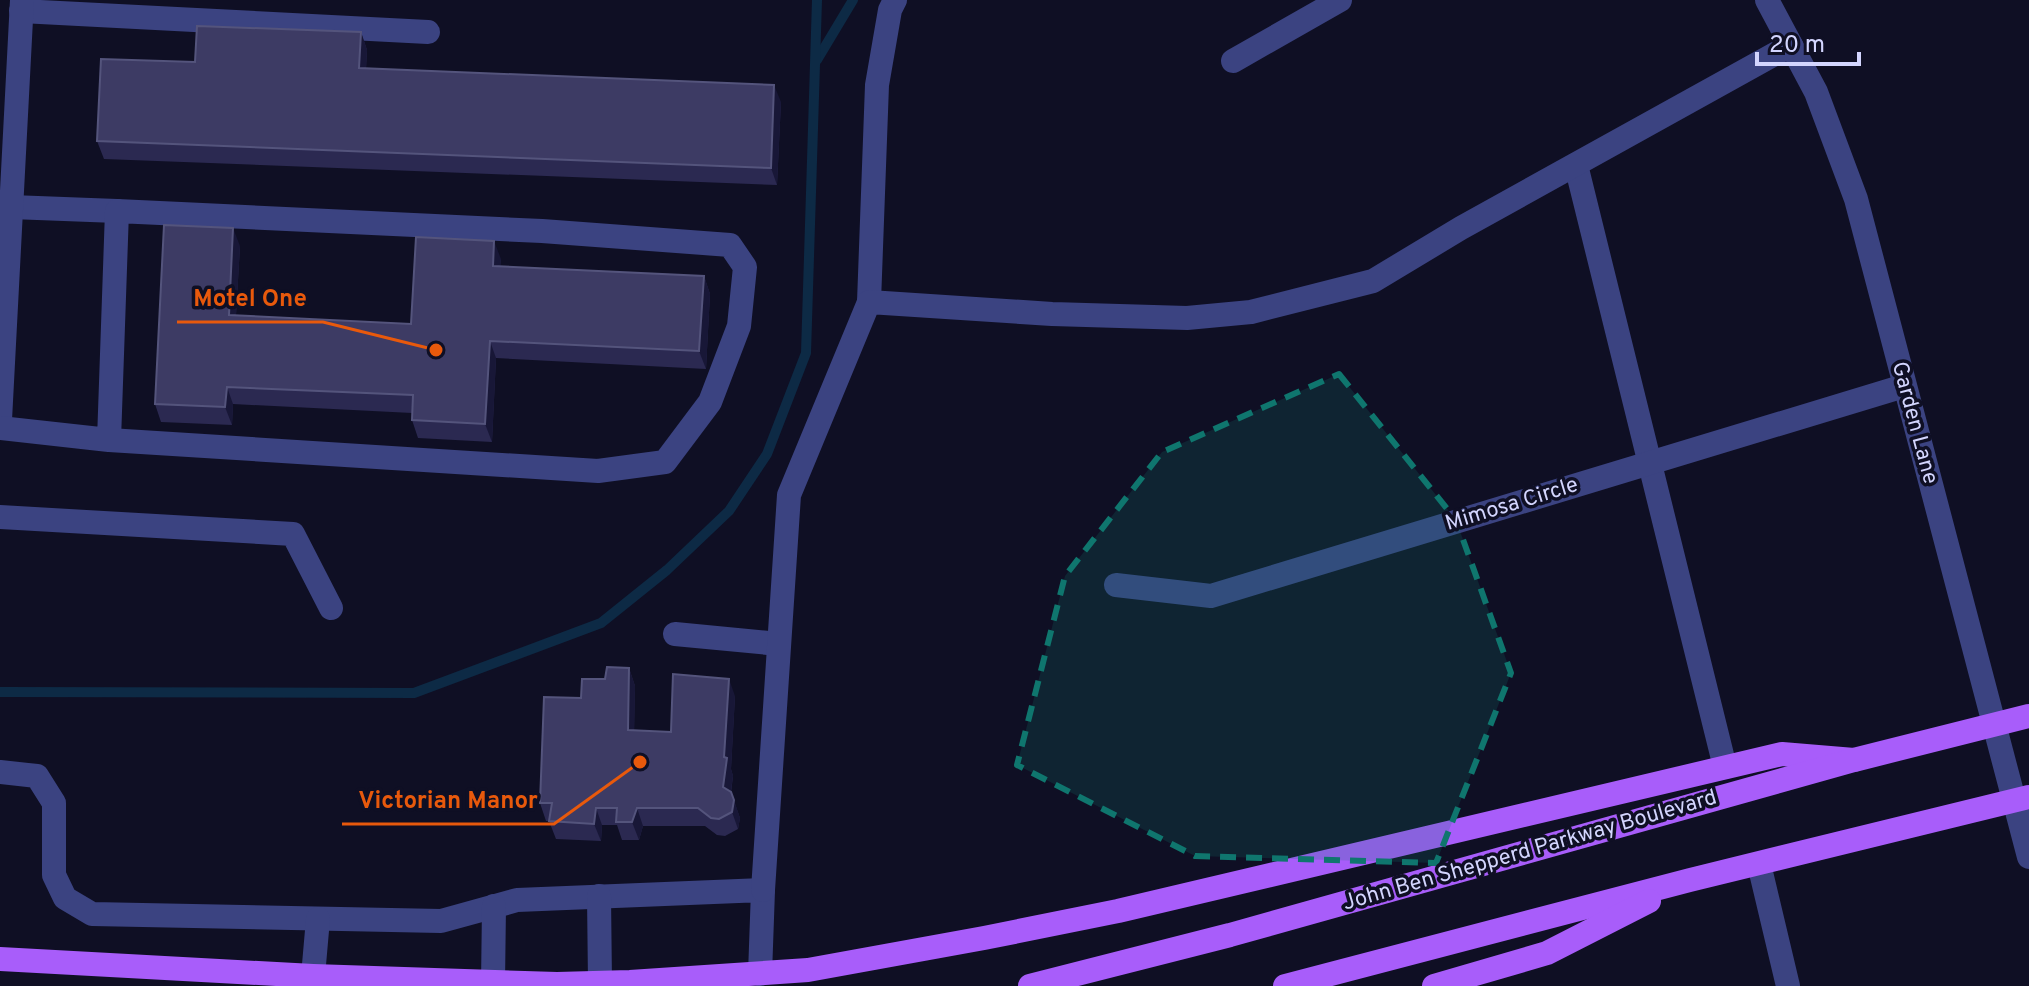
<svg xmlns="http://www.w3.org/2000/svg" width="2029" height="986" font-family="Overpass,sans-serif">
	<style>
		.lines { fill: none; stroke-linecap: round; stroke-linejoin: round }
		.stream { stroke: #0d2a45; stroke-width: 10 }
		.minor { stroke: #3b4381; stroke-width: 24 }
		.major { stroke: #a85dfa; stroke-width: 24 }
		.wall { fill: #2b2951 }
		.shaded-wall { fill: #181737 }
		.building { fill: #3d3b64; stroke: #54547c; stroke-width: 2 }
		.marked { fill: #0f766e; fill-opacity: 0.2; stroke: #0f766e; stroke-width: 6; stroke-dasharray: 16 10; stroke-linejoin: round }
		.labels { text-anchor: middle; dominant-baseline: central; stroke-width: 7; stroke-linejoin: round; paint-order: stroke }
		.street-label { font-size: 22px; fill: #d3d5fe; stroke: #0f0f24 }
		.leader { fill: none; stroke: #e8590c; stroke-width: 3 }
		.callout-dot { fill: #e8590c; stroke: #0f0f24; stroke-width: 3 }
		.callout-label { font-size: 24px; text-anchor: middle; font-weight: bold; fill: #e8590c; stroke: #0f0f24; stroke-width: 7; stroke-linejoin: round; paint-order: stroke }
	</style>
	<rect width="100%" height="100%" fill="#0f0f24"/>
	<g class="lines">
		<g class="stream">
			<polyline points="817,60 853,0"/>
			<polyline points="0,692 414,693 601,623 667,570 729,511 767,454 806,353 817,0"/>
		</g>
		<g class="minor">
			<polyline points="1767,0 1816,92 1856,199 2029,857"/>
			<polyline points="21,11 428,32"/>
			<polyline points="1233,61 1340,0"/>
			<polyline points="1576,165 1725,767"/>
			<polyline points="11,207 117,211"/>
			<polyline points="869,302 877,85 890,10 895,0"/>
			<polyline points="0,420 22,0"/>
			<polyline points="0,428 109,440 598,471 665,462 710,402 739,326 745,267 730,245 542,231 117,211 109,440"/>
			<polyline points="0,517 293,534 331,608"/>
			<polyline points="1116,585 1211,596 1904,386"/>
			<polyline points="675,634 779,644"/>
			<polyline points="0,772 37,776 54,803 54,875 65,898 92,914 441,921 517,900 763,890 760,974"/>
			<polyline points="1759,864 1788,986"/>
			<polyline points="763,890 789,495 869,302 1052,314 1187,318 1251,312 1373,281 1461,228 1791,45"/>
			<polyline points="599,896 600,983"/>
			<polyline points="313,976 318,919"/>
			<polyline points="493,983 494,906"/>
		</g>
		<g class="major">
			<polyline points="0,959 313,976 557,984 630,982 808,970 984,938 1118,911 1782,754 1854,760"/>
			<polyline points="1030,986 1230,935 1854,760 2029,716"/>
			<polyline points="1285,986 1690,880 2029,797"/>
			<polyline points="1434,986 1547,953 1649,901"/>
		</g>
	</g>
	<g class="wall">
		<polygon points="361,32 367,50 366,69 781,102 777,185 104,159 97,141 195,62"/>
		<polygon points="240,246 236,315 411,324 501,259 500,267 704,276 710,294 706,369 496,358 492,442 418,438 412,420 412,413 233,404 232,425 161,422 155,404"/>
		<polygon points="629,668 635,686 634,730 671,732 735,696 731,769 733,776 731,793 740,818 738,829 725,836 717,835 705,826 643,826 639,840 622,840 617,825 602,825 601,841 556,839 549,821 546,821 540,803 581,698 605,679"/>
	</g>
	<g class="shaded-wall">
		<polygon points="361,32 367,50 365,86 359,68"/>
		<polygon points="774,85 781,102 777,185 771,168"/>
		<polygon points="233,228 240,246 235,332 229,315"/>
		<polygon points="494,241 501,259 499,284 493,266"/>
		<polygon points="704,276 710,294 706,369 699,351"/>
		<polygon points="490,341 496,358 492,442 485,424"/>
		<polygon points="227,387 233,404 232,425 225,407"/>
		<polygon points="629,668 635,686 634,747 628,730"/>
		<polygon points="729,679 735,696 731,769 733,776 729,805 723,787"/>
		<polygon points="734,800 740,818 738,829 732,812"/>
		<polygon points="596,808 602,825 601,841 594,824"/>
		<polygon points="637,808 643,826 639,840 632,822"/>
	</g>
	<g class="building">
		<polygon points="197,26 361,32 359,68 774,85 771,168 97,141 101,59 195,62"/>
		<polygon points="164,225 233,228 229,315 411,324 416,237 494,241 493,266 704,276 699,351 490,341 485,424 412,420 413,395 227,387 225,407 155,404"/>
		<polygon points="607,667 629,668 628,730 671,732 673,674 729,679 724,757 727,758 723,787 731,792 734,800 732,812 719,819 711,818 698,808 637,808 632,822 616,822 617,808 596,808 594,824 549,821 552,803 540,803 544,697 581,698 582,679 605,679"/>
	</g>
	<path class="marked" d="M1339 374 1456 520 1511 673 1436 863 1195 856 1017 765 1065 576 1162 452Z"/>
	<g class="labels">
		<g class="street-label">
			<text transform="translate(1914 423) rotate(75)">Garden Lane</text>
			<text transform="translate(1512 505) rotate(-17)">Mimosa Circle</text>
			<text transform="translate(1530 851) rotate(-16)">John Ben Shepperd Parkway Boulevard</text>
		</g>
	</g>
	<path class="leader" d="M436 350L323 322H177M640 762L554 824H342"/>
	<g class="callout-dot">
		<circle cx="436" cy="350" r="8"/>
		<circle cx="640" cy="762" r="8"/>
	</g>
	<g class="callout-label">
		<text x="250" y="306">Motel One</text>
		<text x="448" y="808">Victorian Manor</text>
	</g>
	<path d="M1757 52v12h102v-12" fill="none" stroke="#d3d5fe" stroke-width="4"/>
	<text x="1769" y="52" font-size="24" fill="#d3d5fe" stroke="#0f0f24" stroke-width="6" paint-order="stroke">20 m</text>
</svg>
